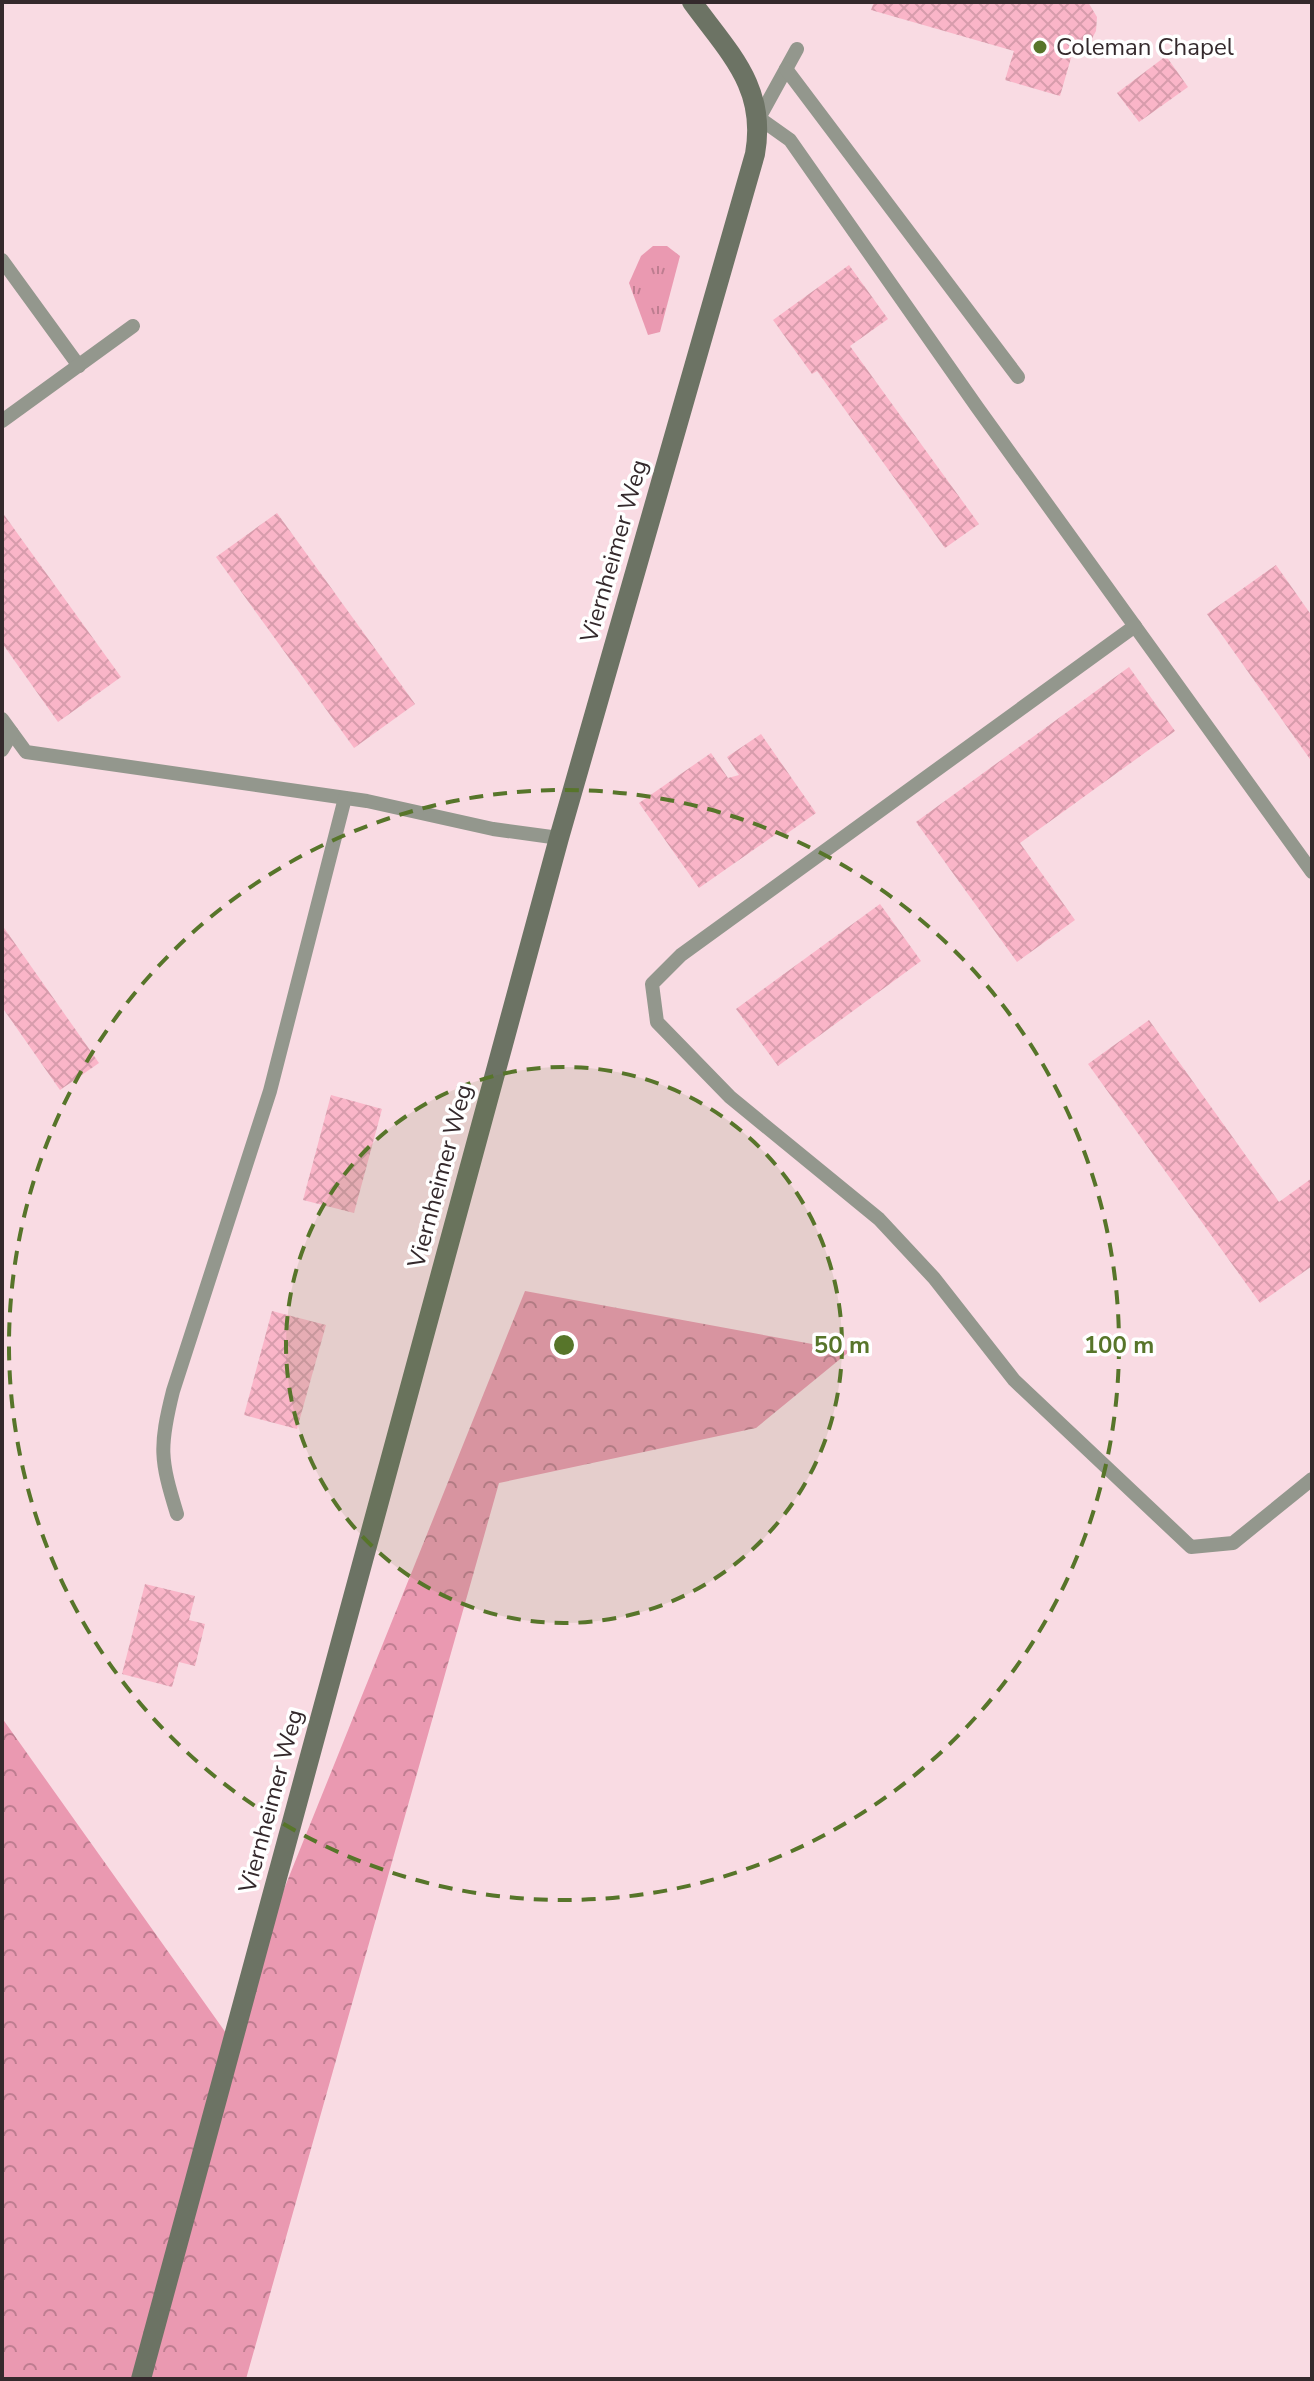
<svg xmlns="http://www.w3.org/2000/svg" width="1314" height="2381" font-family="'Nunito Sans',sans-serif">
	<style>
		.grass { fill: url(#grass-tufts) }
		.forest { fill: url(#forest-crowns) }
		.building { fill: url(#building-cross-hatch) }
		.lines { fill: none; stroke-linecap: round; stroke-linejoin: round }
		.lane { stroke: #93978d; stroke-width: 14 }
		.secondary { stroke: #6c7364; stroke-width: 20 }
		.ring { fill: none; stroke: #57752a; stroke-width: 4; stroke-dasharray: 14 10 }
		.poi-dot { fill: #57752a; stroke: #fff; stroke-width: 3 }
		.labels { text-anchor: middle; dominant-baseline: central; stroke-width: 7; stroke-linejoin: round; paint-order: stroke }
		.poi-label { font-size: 24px; fill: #34292c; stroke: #fff; text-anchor: start }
		.street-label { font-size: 24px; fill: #34292c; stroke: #fff }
		.centre { fill: #57752a; stroke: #fff; stroke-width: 4 }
		.ring-label { font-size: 24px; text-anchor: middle; font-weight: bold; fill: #57752a; stroke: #fff; stroke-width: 7; stroke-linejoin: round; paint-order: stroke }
	</style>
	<defs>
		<pattern id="grass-tufts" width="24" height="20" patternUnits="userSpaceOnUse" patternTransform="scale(2)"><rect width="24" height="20" fill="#ea99b1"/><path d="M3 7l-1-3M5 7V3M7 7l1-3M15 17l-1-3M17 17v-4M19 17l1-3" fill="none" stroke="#be7d90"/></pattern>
		<pattern id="forest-crowns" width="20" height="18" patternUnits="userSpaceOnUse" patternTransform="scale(2)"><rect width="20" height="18" fill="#ea99b1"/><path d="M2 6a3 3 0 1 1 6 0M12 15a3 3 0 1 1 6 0" fill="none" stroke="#be7d90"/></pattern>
		<pattern id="building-cross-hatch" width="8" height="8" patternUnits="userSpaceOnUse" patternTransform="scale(2)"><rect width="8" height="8" fill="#fab5c8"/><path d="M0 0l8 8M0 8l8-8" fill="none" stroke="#d79cac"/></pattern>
	</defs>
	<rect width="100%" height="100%" fill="#f9dbe3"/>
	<polygon class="grass" points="653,246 667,246 680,256 660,332 648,335 629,283 641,256"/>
	<polygon class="forest" points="525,1291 850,1351 756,1428 499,1483 246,2379 2,2379 2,1718 226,2033"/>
	<g class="building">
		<polygon points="874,2 1088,2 1097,17 1096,31 1089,44 1073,51 1060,96 1005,80 1014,51 871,10"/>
		<polygon points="1166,56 1188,87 1139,122 1117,93"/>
		<polygon points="849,265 888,319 850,346 979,524 945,548 817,371 812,374 773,320"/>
		<polygon points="2,512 121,677 58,722 2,643"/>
		<polygon points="277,513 415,704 354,748 216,557"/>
		<polygon points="1276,565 1312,616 1312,762 1207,614"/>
		<polygon points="1129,667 1175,731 1020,843 1075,920 1017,962 916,822"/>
		<polygon points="761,734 816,813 782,837 779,832 699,888 639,803 711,753 728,778 739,775 727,757"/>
		<polygon points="880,904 921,961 778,1066 736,1009"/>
		<polygon points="2,925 99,1063 60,1090 2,1007"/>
		<polygon points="1149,1020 1279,1202 1312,1178 1312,1266 1260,1303 1088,1064"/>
		<polygon points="331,1095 382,1109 354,1213 303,1200"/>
		<polygon points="272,1311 326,1325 297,1429 244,1415"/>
		<polygon points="145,1584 195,1596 189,1620 205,1624 195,1666 179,1662 172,1687 122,1674"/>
	</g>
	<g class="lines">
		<g class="lane">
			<polyline points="797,49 759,118 790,140 977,407 1312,872"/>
			<polyline points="786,69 1018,377"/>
			<polyline points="2,260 79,366"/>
			<polyline points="2,421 133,326"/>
			<polyline points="1135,626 681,955 652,984 657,1022 730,1097 879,1219 934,1278 1014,1380 1191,1547 1233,1543 1312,1479"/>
			<polyline points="2,719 26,752 367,801 493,829 559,838"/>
			<polyline points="2,750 12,733"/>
			<path d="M177 1514C160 1459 159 1447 173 1391L270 1091 345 798"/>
		</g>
		<path class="secondary" d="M141 2379 559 838 755 154C767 87 729 53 692 2"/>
	</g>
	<circle cx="564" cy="1345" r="278" fill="#57752a" fill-opacity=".12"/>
	<g class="ring">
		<circle cx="564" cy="1345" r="278"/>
		<circle cx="564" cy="1345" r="555"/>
	</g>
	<circle class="poi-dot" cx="1040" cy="47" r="8"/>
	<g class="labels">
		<g class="poi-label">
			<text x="1056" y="47">Coleman Chapel</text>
		</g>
		<g class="street-label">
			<text transform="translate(614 551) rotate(-74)">Viernheimer Weg</text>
			<text transform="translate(440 1176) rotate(-75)">Viernheimer Weg</text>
			<text transform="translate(271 1801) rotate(-75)">Viernheimer Weg</text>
		</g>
	</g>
	<circle cx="564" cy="1345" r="12" class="centre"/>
	<g class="ring-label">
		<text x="842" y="1353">50 m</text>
		<text x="1119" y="1353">100 m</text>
	</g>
	<rect width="1314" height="2381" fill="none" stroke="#34292c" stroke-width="8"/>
</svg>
